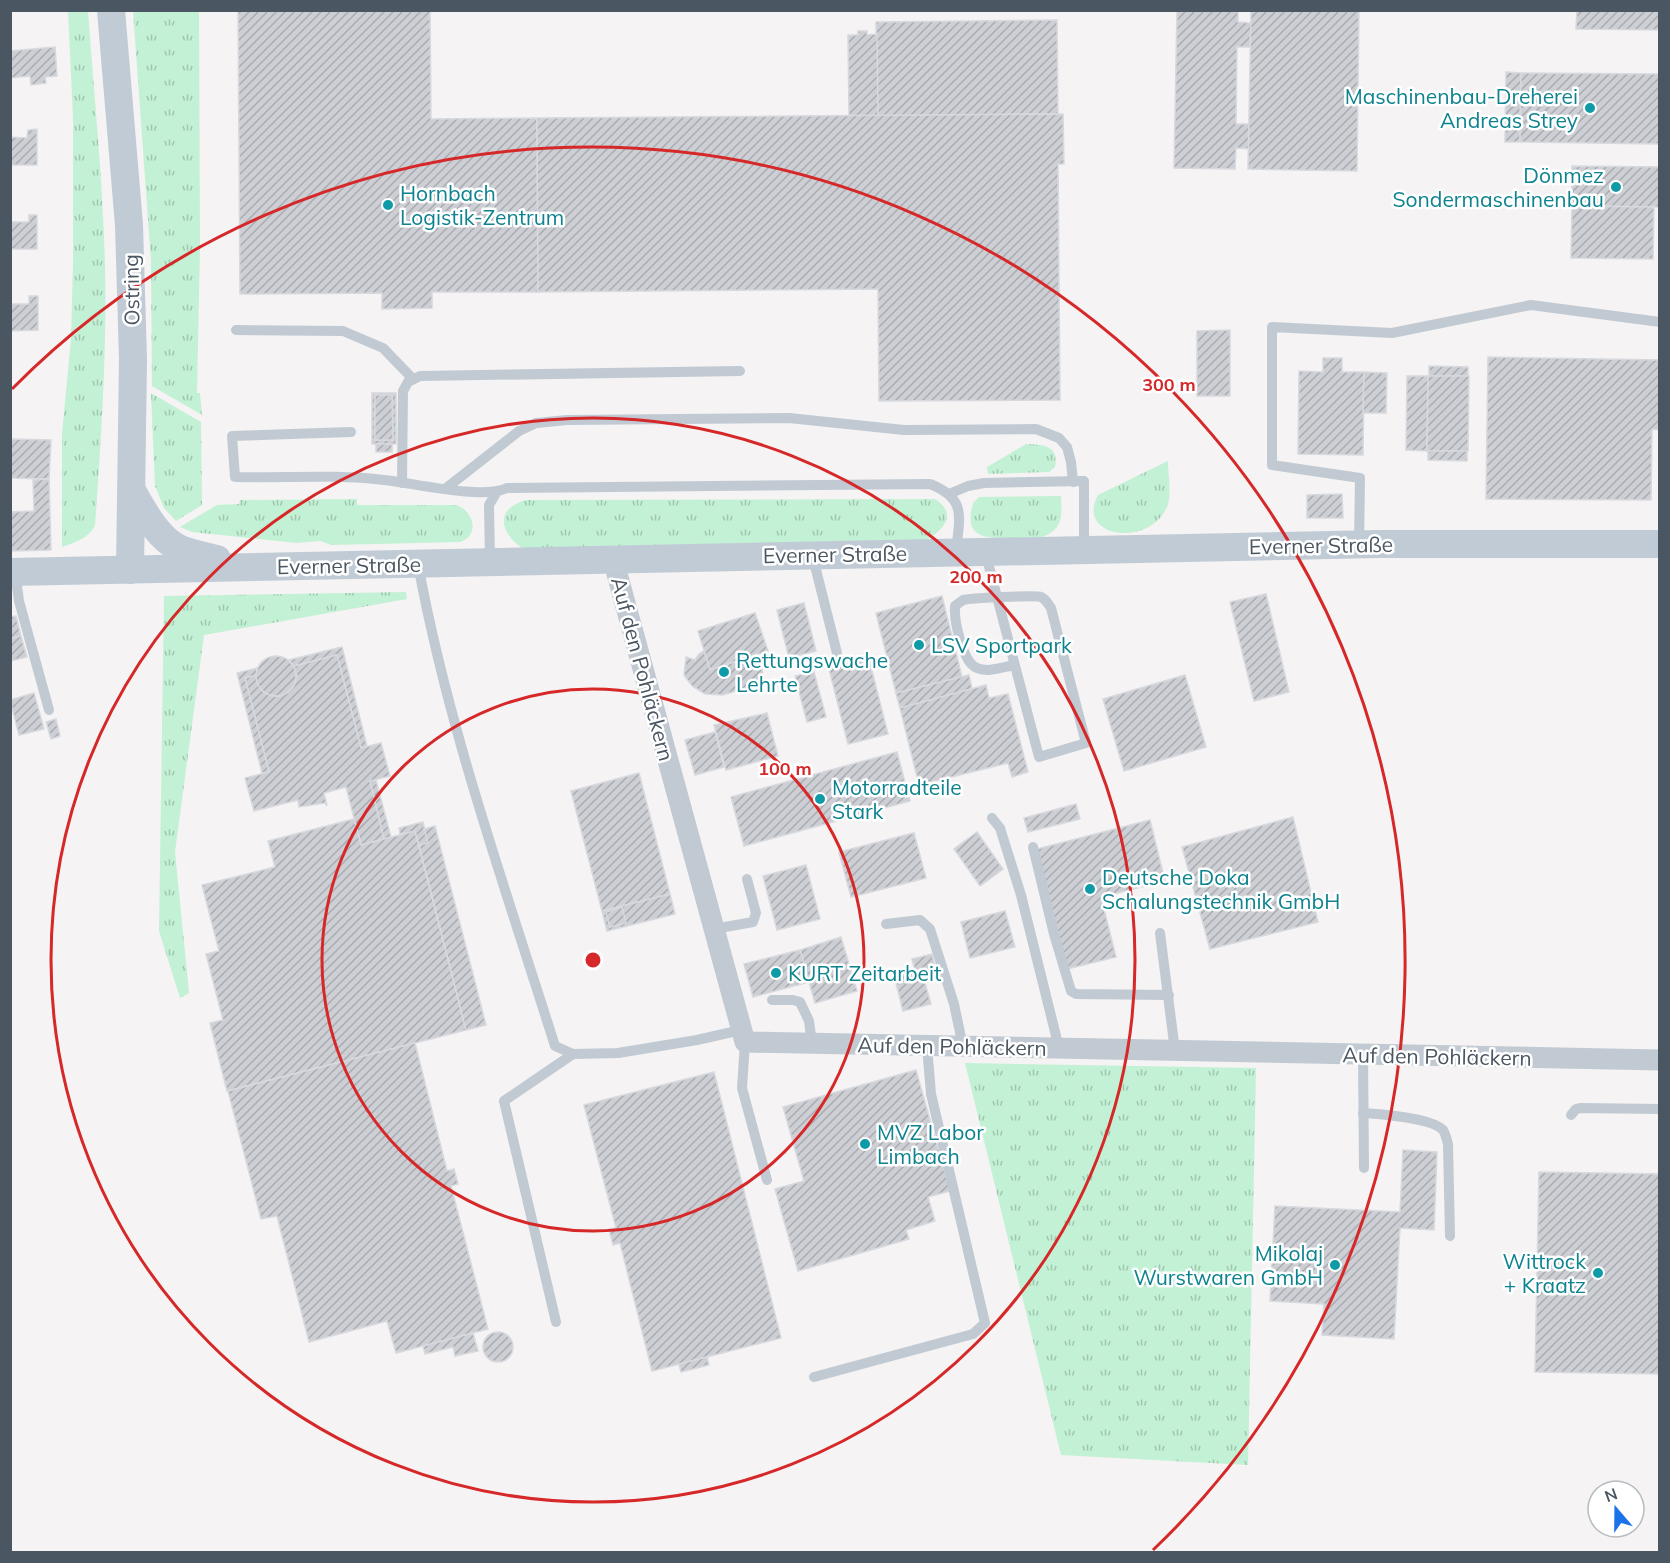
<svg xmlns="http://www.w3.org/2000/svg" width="1670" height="1563" font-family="Mulish,sans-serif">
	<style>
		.grass { fill: url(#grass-tufts) }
		.building { fill: url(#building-hatch); stroke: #d7d9de; stroke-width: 1.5; fill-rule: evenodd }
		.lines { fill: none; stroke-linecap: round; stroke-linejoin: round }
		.lane { stroke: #c1cad2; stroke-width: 10 }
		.street { stroke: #c1cad2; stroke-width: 21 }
		.secondary { stroke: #c1cbd6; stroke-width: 28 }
		.ring { fill: none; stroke: #d62828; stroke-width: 3 }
		.culture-dot { fill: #0f9aa8; stroke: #fff; stroke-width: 2 }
		.labels { text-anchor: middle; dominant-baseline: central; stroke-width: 5; stroke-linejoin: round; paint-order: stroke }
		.culture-label { font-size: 21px; fill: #0d838f; stroke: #fff; text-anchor: start }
		.street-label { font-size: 21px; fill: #4a5661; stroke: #fff }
		.centre { fill: #d62828; stroke: #fff; stroke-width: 3 }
		.ring-label { font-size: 18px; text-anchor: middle; font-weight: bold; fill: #d62828; stroke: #fff; stroke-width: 5; stroke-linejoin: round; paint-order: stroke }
	</style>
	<defs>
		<pattern id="grass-tufts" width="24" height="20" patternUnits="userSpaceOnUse" patternTransform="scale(1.5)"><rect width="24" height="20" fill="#c3f1d5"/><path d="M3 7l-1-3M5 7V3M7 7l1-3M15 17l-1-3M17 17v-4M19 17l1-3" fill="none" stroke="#a0c6b0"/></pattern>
		<pattern id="building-hatch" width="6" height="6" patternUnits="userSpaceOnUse" patternTransform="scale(1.5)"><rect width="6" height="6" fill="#cdcfd5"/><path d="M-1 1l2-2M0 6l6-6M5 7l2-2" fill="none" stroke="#a8abb0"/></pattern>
	</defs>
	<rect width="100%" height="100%" fill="#f5f3f3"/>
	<g class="grass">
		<path d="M68 11H88C94 96 103 180 105 266 107 353 101 439 95 526 87 539 76 542 62 547V434L71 339 73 265V118Z"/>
		<polygon points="133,11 199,11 200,247 197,393 200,393 202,415 152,386 151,261"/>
		<polygon points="151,393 201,422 202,505 176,521 164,508 155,486"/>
		<path d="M1026 444C1044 445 1059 445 1055 467L1049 472 988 474 987 467Z"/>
		<path d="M1168 461C1168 474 1172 495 1167 507 1149 548 1075 538 1098 495Z"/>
		<path d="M1061 496C1061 509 1064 522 1053 531 1042 541 1027 538 1013 538 985 538 963 539 973 503L979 497Z"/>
		<path d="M357 499V505H456C473 510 481 535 460 542L332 545 320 541 296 543 192 532 180 527 217 505 239 504 240 500Z"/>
		<path d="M935 499C958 514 944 530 926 540L527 551C502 537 491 510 526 500Z"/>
		<polygon points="406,592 407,599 204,635 175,852 189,993 180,998 159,931 164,596"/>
		<polygon points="965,1063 1256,1068 1248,1465 1061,1455"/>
	</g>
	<g class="building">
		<polygon points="238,10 430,10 431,119 537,118 538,292 432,292 432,308 382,309 382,293 240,294"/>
		<polygon points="1177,10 1238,10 1238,22 1251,23 1250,47 1237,47 1236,124 1249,124 1249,149 1236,148 1235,169 1174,168"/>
		<polygon points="1251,10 1359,10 1357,171 1248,169"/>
		<polygon points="1577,10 1660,10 1660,30 1576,29"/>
		<polygon points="1057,20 1058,114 877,116 876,22"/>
		<polygon points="858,31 867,31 867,35 877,34 878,116 849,116 848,35 858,35"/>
		<polygon points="55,47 57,76 45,77 46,83 31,85 30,76 10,78 10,51"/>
		<polygon points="1506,72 1521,73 1520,142 1505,142"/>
		<polygon points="1521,73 1660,74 1660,144 1520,142"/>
		<polygon points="1063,114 1064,164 1058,164 1060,400 879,401 878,289 538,292 537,118"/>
		<polygon points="37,129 37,165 10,165 10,137 27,138 28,130"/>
		<polygon points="1572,166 1660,167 1660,207 1572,206"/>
		<polygon points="1572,206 1654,207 1653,259 1571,258"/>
		<polygon points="29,215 37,215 37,249 10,249 10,222 29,222"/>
		<polygon points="29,296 38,296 38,330 10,331 10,304 29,304"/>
		<polygon points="1230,330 1230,396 1197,396 1197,331"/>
		<polygon points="1488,357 1660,360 1660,430 1652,429 1651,500 1486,499"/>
		<polygon points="1323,358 1342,358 1342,372 1364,372 1363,455 1298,454 1299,371 1323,372"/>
		<polygon points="1429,366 1468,367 1468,376 1429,376"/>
		<polygon points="1364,372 1387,373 1386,413 1363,413"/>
		<polygon points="1407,376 1428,376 1427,451 1406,450"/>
		<polygon points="1428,376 1469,376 1468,451 1427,451"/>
		<path d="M372 393H396V444H372ZM375 395H392L393 440H375Z"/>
		<polygon points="375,395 392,395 393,440 375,440"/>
		<polygon points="10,439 51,440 49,479 10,478"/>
		<rect x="376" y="444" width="16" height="8"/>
		<polygon points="1428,451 1467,451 1467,461 1428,460"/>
		<polygon points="49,479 51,550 10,551 10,512 34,511 33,480"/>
		<polygon points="1342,494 1343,518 1307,518 1307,495"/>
		<polygon points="1266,594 1289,692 1254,701 1230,602"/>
		<polygon points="942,596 962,677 896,693 876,613"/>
		<polygon points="804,603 816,651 789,658 777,610"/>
		<polygon points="755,613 768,651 710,670 698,631"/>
		<polygon points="16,616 21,636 10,639 10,617"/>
		<polygon points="21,636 27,657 10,661 10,639"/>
		<polygon points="342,647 367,746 361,748 337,655 294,666 289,660"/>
		<polygon points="704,651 710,670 758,654 765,682 723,695 705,694 692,686 684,675 686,657 695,660 699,654"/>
		<polygon points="337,655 361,748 381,743 390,776 370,781 384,839 361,845 346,787 324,793 327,806 325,803 299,807 298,800 254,811 245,778 269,772 245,678 256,675 258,684 262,690 274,696 280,696 289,692 294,686 297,676 294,666"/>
		<circle cx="276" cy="676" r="20"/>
		<polygon points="869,659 888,734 848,744 829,669"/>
		<polygon points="257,668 256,675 245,678 269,772 262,773 237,673"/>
		<polygon points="814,672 826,717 807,722 795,676"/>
		<polygon points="969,675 972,689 900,708 896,693"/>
		<polygon points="1185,675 1206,747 1124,771 1103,699"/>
		<polygon points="986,685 989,698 1008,694 1028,772 1012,777 1008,763 919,785 900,708"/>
		<polygon points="34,693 44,729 19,735 10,700"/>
		<polygon points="767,713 778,756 726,770 714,725"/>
		<polygon points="56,719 60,736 51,739 46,722"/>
		<polygon points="715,732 724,767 695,775 685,740"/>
		<polygon points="897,752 910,801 744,846 731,797"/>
		<polygon points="639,773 670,894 602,911 571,791"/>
		<polygon points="376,780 391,837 384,839 370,781"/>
		<polygon points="1076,804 1080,819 1028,832 1024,818"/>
		<polygon points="1293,817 1318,922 1210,949 1182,847"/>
		<polygon points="354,819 361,845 415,831 466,1030 227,1091 210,1023 223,1020 206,954 219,951 202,885 275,867 268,841"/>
		<polygon points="1150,820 1165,881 1101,897 1116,957 1067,969 1037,849"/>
		<polygon points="423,822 428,843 419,845 415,831 400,834 399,828"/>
		<polygon points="435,826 486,1025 466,1030 419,845 428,843 424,829"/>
		<polygon points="977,832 1003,869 980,886 954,849"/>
		<polygon points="914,833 926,878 851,897 839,852"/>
		<polygon points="806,865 820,919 777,930 763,876"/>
		<polygon points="670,894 675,914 607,931 602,911"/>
		<polygon points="622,907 626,923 610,927 606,912"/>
		<polygon points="1005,911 1015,947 970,958 961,922"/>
		<polygon points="841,937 857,991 815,1003 800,950"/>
		<polygon points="800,950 809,982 753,997 744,964"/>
		<polygon points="932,954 938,979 925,983 931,1004 903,1011 894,975 915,970 912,959"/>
		<polygon points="415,1043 447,1171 454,1169 458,1184 451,1186 488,1329 396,1353 387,1321 309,1342 277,1216 261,1219 228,1091"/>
		<polygon points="916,1070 950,1191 928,1197 935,1221 906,1230 909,1239 798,1271 775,1189 804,1181 783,1107"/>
		<polygon points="714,1072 781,1338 652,1371 620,1243 613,1245 609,1229 616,1228 584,1105"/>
		<polygon points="1403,1150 1437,1152 1434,1230 1400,1228 1394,1339 1322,1335 1324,1304 1270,1301 1275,1206 1400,1212"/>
		<polygon points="1539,1172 1660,1174 1660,1374 1535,1372"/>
		<circle cx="498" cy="1347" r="15"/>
		<polygon points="473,1333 478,1351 455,1356 453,1347 425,1354 423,1346"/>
		<polygon points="707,1357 709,1365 681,1372 679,1364"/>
	</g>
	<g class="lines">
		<g class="lane">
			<polyline points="236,330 343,331 383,348 412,378"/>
			<path d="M351 432 232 436 235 477C284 478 335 474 384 480 414 483 481 500 507 488L930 484C968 499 959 518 956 552"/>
			<polyline points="402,483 403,391 408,382 420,376 740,371"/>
			<polyline points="445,489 519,431 536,423 567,420 789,418 904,430 1036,429 1059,438 1067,447 1071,462 1073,482"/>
			<polyline points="949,494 968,486 984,483 1084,481 1084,549"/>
			<polyline points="1359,544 1360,478 1272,465 1272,327 1392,333 1531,305 1660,322"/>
			<path d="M986 555C1004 622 1021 690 1039 757L1086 743 1051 608C1048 604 1046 599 1041 597 1036 595 969 598 963 600 962 601 956 605 955 606 954 620 962 662 977 668 988 673 1003 667 1015 665"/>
			<polyline points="813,558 837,653"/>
			<polyline points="490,562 489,505 496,493"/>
			<path d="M418 564C448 728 505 887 555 1046L573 1054 618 1053 697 1040 741 1030"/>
			<polyline points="15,572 19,601 49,710"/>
			<polyline points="992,818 1000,828 1021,895 1059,1048"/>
			<polyline points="1033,847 1054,934 1071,991 1076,994 1169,995"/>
			<polyline points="886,924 920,920 930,929 954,1004 963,1047"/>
			<polyline points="714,929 753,922 756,913 747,879"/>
			<polyline points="1160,933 1175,1051"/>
			<polyline points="772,1000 793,1000 800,1002 809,1021 812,1044"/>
			<polyline points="745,1042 742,1088 767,1180"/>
			<polyline points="1363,1054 1364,1168"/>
			<path d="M1363 1113C1379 1114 1432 1118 1443 1130 1445 1133 1447 1140 1448 1144L1450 1236"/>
			<polyline points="1571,1115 1576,1109 1580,1108 1660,1109"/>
			<polyline points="556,1322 504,1101 573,1054"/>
			<polyline points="814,1377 973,1334 985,1323 931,1094 927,1046"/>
		</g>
		<polyline class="street" points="613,559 745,1042 1660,1060"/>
		<g class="secondary">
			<polyline points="111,10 129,225 133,359 130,570"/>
			<path d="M132 491C144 511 157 538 180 549 192 554 205 556 217 559"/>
			<polyline points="10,572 1378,544 1660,544"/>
		</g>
	</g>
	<g class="ring">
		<circle cx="593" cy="960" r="271"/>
		<circle cx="593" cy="960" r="542"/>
		<path d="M12 389A814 814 0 1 1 1153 1550"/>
	</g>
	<g class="culture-dot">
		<circle cx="1590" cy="108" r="6"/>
		<circle cx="1616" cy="187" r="6"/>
		<circle cx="388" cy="205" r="6"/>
		<circle cx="919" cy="645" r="6"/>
		<circle cx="724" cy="672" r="6"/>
		<circle cx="820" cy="799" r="6"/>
		<circle cx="1090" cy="889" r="6"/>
		<circle cx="776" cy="973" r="6"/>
		<circle cx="865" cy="1144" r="6"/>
		<circle cx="1335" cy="1265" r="6"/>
		<circle cx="1598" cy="1273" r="6"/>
	</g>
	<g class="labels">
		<g class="culture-label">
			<text x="1578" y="96" text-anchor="end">Maschinenbau-Dreherei<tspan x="1578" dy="24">Andreas Strey</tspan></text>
			<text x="1604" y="175" text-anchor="end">Dönmez<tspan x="1604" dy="24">Sondermaschinenbau</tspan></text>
			<text x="400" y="193">Hornbach<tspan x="400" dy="24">Logistik-Zentrum</tspan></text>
			<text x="931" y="645">LSV Sportpark</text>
			<text x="736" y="660">Rettungswache<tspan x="736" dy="24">Lehrte</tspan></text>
			<text x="832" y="787">Motorradteile<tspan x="832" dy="24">Stark</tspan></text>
			<text x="1102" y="877">Deutsche Doka<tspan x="1102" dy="24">Schalungstechnik GmbH</tspan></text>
			<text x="788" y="973">KURT Zeitarbeit</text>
			<text x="877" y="1132">MVZ Labor<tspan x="877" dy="24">Limbach</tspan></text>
			<text x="1323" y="1253" text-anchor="end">Mikolaj<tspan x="1323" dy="24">Wurstwaren GmbH</tspan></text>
			<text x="1586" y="1261" text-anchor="end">Wittrock<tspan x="1586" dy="24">+ Kraatz</tspan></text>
		</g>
		<g class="street-label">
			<text transform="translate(131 290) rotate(-91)">Ostring</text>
			<text transform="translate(1321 545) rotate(-1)">Everner Straße</text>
			<text transform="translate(835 554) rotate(-1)">Everner Straße</text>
			<text transform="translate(349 565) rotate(-1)">Everner Straße</text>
			<text transform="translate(643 669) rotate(75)">Auf den Pohläckern</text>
			<text transform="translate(952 1046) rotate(1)">Auf den Pohläckern</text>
			<text transform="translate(1437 1056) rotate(1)">Auf den Pohläckern</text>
		</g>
	</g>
	<circle cx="593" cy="960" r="9" class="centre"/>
	<g class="ring-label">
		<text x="1169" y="391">300 m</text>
		<text x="976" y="583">200 m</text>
		<text x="785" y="775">100 m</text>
	</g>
	<rect width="1670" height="1563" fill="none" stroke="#4a5661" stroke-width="24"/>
	<g transform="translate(1616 1509) rotate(340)"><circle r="28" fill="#ffffff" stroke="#b7bbc0" stroke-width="1.5"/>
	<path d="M0-4.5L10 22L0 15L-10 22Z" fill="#1a73e8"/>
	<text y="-9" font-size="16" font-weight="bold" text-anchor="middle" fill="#4a5661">N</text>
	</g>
</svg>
